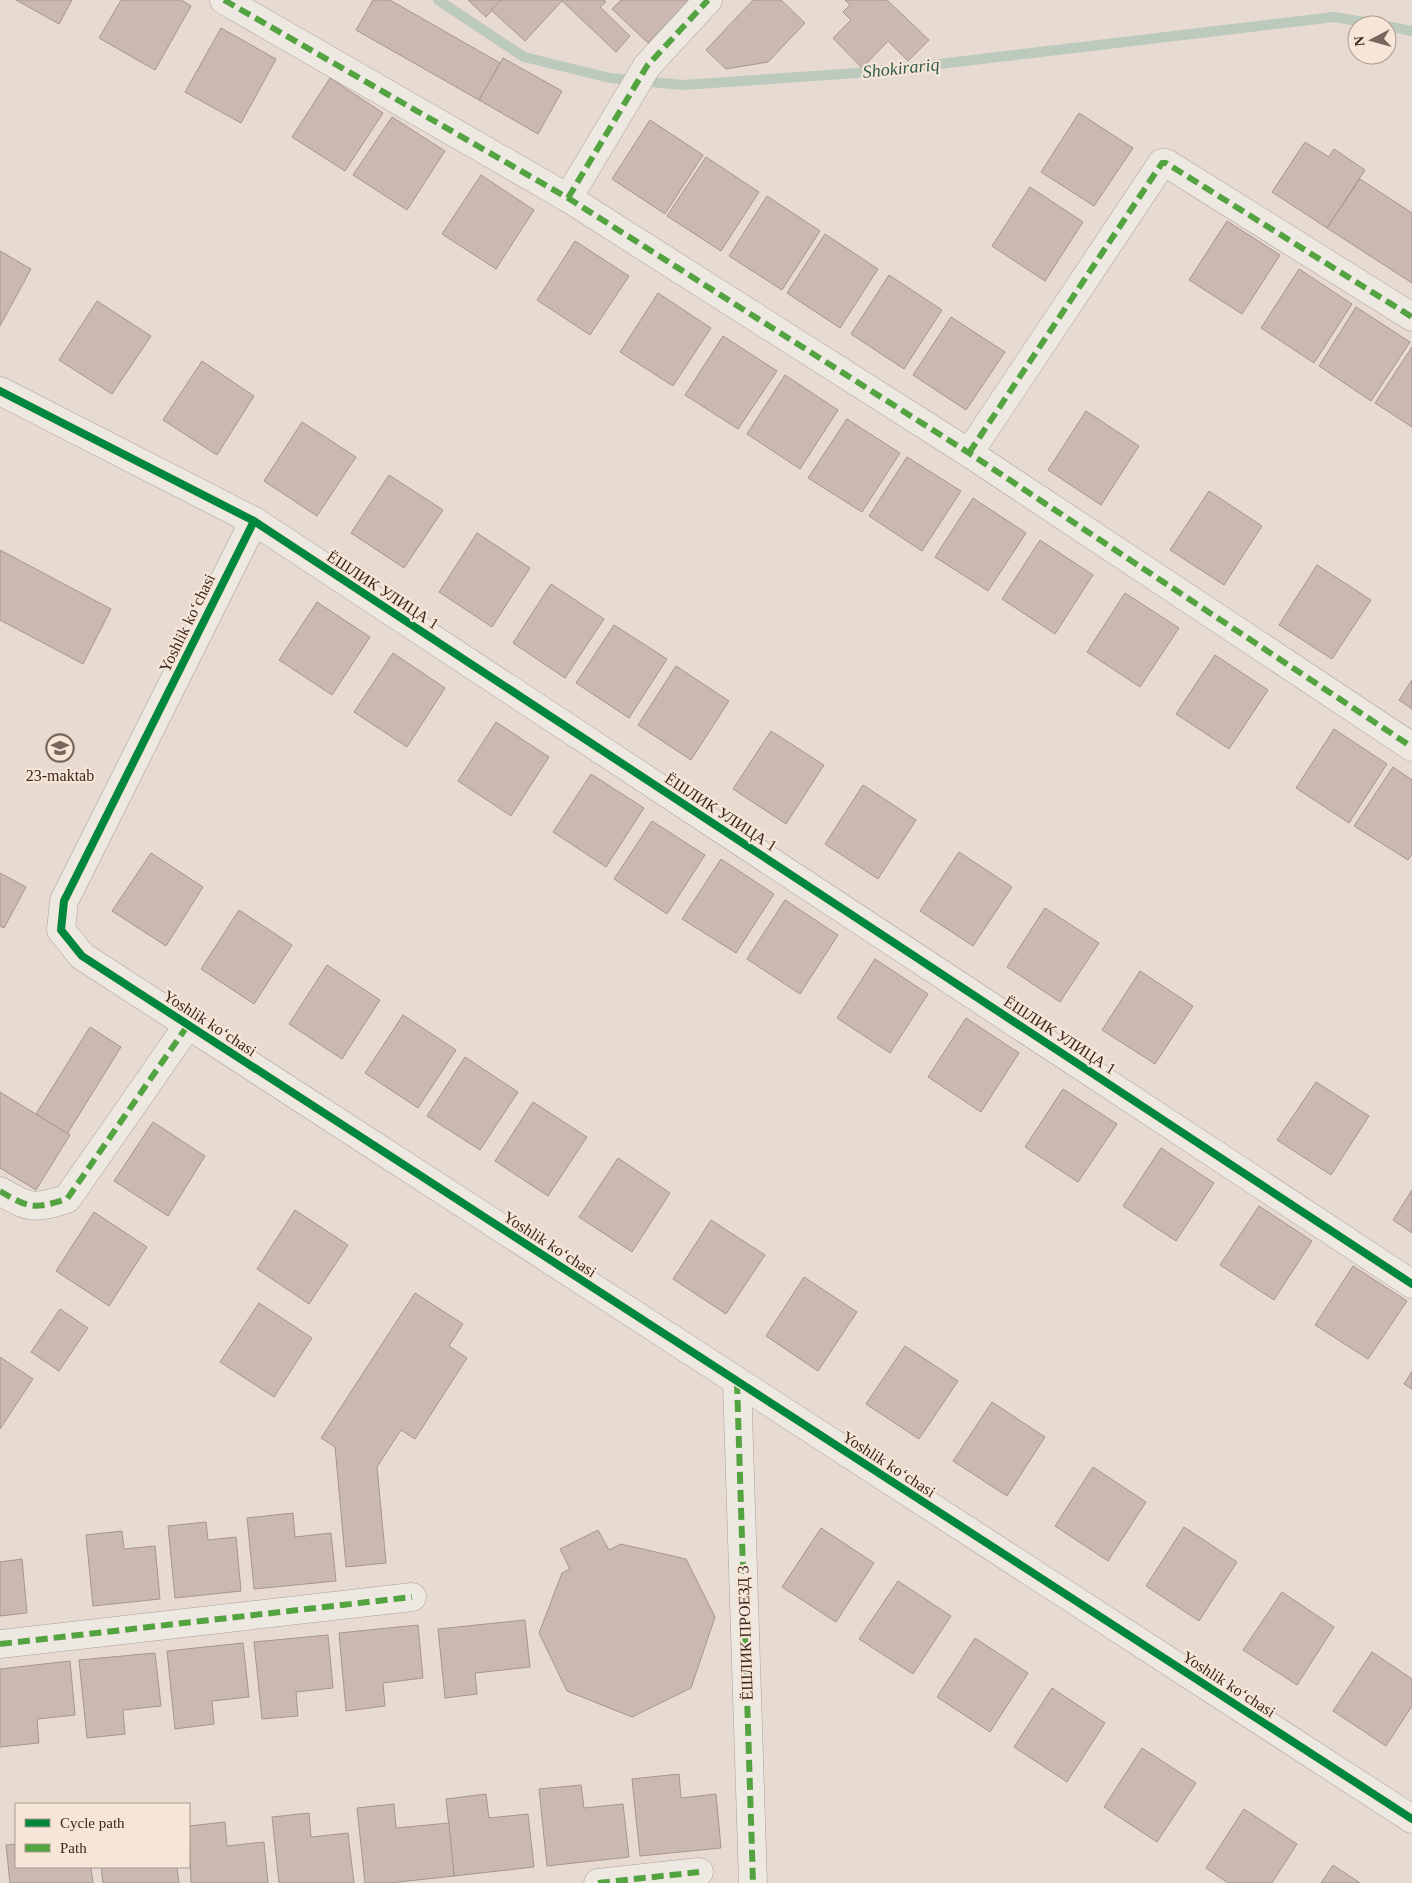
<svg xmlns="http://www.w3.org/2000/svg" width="1412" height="1883" font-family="'Times New Roman',serif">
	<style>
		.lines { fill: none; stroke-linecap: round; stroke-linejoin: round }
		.stream { stroke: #bbcabd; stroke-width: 10 }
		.building { fill: #cab8b1; stroke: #a79590 }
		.street-casing { stroke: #aca099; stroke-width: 29 }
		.street { stroke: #eee8e2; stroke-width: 28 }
		.quiet { stroke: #54a341; stroke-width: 6; stroke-dasharray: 12 6; stroke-linecap: butt }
		.cycleway-casing { stroke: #f6e6d7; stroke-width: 11 }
		.cycleway { stroke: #00873e; stroke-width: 8 }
		.labels { text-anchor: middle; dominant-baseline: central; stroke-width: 4.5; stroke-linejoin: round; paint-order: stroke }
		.street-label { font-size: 16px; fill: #3c2620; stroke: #f6e6d7 }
		.poi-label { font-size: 16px; fill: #3c2620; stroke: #f6e6d7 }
		.water-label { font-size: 18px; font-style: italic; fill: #2f5c4d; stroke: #f6e6d7 }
	</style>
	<rect width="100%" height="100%" fill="#e6dad1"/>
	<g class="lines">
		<g class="stream">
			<polyline points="438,0 524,57 610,78 683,85 872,72 1334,17 1382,25"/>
			<polyline points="1387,26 1412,31"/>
		</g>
	</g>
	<g class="building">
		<polygon points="16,0 72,0 59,24"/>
		<polygon points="121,0 181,0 191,6 155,70 99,38"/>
		<polygon points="373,0 390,0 500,63 479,100 356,30"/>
		<polygon points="468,0 501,0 486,17"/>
		<polygon points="501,0 604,0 606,2 600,7 630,36 616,52 562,1 525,41 491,10"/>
		<polygon points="621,0 689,0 648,43 612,9"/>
		<polygon points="753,0 781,0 805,23 768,62 726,69 706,50"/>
		<polygon points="845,0 887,0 929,40 908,61 888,41 862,68 833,38 851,20 843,12 850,5"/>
		<polygon points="221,28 276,59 241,123 185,92"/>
		<polygon points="503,58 562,91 538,134 479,100"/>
		<polygon points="330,78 383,113 345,171 292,137"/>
		<polygon points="1079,113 1133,148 1094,206 1041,172"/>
		<polygon points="392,117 445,151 407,210 353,175"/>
		<polygon points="650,120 703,155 665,214 612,179"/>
		<polygon points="1305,142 1329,157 1334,149 1365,170 1327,228 1272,192"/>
		<polygon points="706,157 759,192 721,251 667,216"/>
		<polygon points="481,175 534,210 496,269 442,234"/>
		<polygon points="1360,179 1412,213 1412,283 1327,228"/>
		<polygon points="1030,187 1083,222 1045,281 992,246"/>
		<polygon points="767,196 820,231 782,290 729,256"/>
		<polygon points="1227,221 1280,255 1242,314 1189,280"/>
		<polygon points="825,234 878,269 840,328 787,293"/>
		<polygon points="575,241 629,276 590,335 537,300"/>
		<polygon points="0,251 31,269 0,326"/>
		<polygon points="1299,269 1352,304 1314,363 1261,328"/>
		<polygon points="889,275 942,310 904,369 851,334"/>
		<polygon points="658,293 711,328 673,386 620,352"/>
		<polygon points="97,301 151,336 112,394 59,360"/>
		<polygon points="1356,307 1410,342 1371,401 1319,366"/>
		<polygon points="951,317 1005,352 966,410 913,375"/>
		<polygon points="723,336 777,371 738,429 685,395"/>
		<polygon points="1412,347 1412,427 1375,403"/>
		<polygon points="202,361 254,396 217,455 163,420"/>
		<polygon points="785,375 838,410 800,469 747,434"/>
		<polygon points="1086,411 1139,446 1101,505 1048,470"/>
		<polygon points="847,419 900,453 862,512 808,478"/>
		<polygon points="302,422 356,457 317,516 264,481"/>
		<polygon points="907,457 961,491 922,551 869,516"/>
		<polygon points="389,475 443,510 404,568 351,533"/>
		<polygon points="1209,491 1262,526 1224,585 1170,550"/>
		<polygon points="973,498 1026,533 988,591 935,557"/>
		<polygon points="477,533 530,568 492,627 439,592"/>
		<polygon points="1040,540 1093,575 1055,634 1002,599"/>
		<polygon points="0,550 111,609 83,664 0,620"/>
		<polygon points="1317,565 1371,600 1332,659 1279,625"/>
		<polygon points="551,584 604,619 565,678 513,643"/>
		<polygon points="1125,593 1179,628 1140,687 1087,652"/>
		<polygon points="317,602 370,637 332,695 279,660"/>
		<polygon points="614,625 667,659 629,718 576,683"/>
		<polygon points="393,653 445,688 407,747 354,712"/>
		<polygon points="1215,655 1268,690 1229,749 1176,714"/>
		<polygon points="676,666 729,701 691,760 638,725"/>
		<polygon points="1412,680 1412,709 1399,700"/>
		<polygon points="496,722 549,757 511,816 458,781"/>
		<polygon points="1334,729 1387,764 1349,823 1296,788"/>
		<polygon points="771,731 824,765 786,824 733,789"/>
		<polygon points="1393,767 1412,780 1412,854 1408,860 1354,826"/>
		<polygon points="591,774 644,808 606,867 553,832"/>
		<polygon points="863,785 916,820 878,879 825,844"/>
		<polygon points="652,821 705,855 667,914 614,879"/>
		<polygon points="959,852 1012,887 973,946 920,911"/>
		<polygon points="151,853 203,887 166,946 112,911"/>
		<polygon points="721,859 774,894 736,953 682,919"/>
		<polygon points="0,873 26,887 4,928 0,926"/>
		<polygon points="785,900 838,935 800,994 747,959"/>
		<polygon points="1045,908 1099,943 1060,1002 1007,967"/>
		<polygon points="239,910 292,945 254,1004 201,969"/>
		<polygon points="875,959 928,994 890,1053 837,1018"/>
		<polygon points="327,965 380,1000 342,1059 289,1024"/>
		<polygon points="1140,971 1193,1006 1155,1064 1102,1030"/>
		<polygon points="403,1015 456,1050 418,1108 365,1073"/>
		<polygon points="966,1018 1019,1053 981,1112 928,1077"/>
		<polygon points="90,1027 121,1047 67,1134 36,1114"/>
		<polygon points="465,1057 518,1092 480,1150 427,1116"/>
		<polygon points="1316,1082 1369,1116 1331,1175 1277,1140"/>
		<polygon points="1063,1089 1117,1124 1078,1182 1025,1147"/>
		<polygon points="0,1092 70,1135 36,1190 0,1168"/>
		<polygon points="533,1102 587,1137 548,1196 495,1161"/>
		<polygon points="153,1122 205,1156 168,1216 114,1181"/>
		<polygon points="1161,1148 1214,1183 1176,1241 1123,1206"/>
		<polygon points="618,1158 670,1193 632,1252 579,1217"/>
		<polygon points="1412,1190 1412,1233 1393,1220"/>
		<polygon points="1259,1206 1312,1241 1274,1300 1220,1265"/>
		<polygon points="295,1210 348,1245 309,1304 257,1269"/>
		<polygon points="94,1212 147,1247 109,1306 56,1271"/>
		<polygon points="711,1220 765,1255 726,1314 673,1279"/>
		<polygon points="1353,1266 1407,1301 1368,1359 1315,1325"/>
		<polygon points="804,1277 857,1312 818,1371 766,1336"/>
		<polygon points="415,1293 463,1324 449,1346 467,1358 415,1439 401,1430 377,1467 386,1563 346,1567 335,1447 321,1438"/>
		<polygon points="259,1303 312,1338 274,1397 220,1362"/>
		<polygon points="60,1309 88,1328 59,1371 31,1352"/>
		<polygon points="905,1346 958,1381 919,1439 866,1404"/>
		<polygon points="0,1357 33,1379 0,1429"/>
		<polygon points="1412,1371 1412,1389 1404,1384"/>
		<polygon points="992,1402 1045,1437 1007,1496 953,1461"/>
		<polygon points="1093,1467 1146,1502 1108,1561 1055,1526"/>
		<polygon points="293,1513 295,1537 331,1533 336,1581 254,1589 247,1518"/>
		<polygon points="206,1522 208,1540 236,1537 241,1591 175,1598 168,1526"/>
		<polygon points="1184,1527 1237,1562 1199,1621 1146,1586"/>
		<polygon points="821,1528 874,1563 836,1622 782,1587"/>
		<polygon points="598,1530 609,1550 621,1544 686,1559 715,1617 691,1688 632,1717 567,1691 539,1633 562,1573 570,1569 560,1549"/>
		<polygon points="122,1531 124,1549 155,1546 160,1599 93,1606 86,1535"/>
		<polygon points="22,1559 27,1613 0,1616 0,1562"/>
		<polygon points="898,1581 951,1616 913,1674 859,1639"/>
		<polygon points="1282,1592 1334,1627 1297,1685 1243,1650"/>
		<polygon points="525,1620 530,1667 475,1673 477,1694 445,1698 438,1629"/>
		<polygon points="418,1625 423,1678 383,1683 385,1706 346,1711 339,1633"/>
		<polygon points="328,1635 333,1688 296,1692 298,1716 262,1719 254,1642"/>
		<polygon points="975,1638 1028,1673 990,1732 937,1697"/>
		<polygon points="243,1643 249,1697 212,1701 214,1724 175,1729 167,1651"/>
		<polygon points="1372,1652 1412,1679 1412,1706 1386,1746 1333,1711"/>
		<polygon points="155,1653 161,1706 123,1710 125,1734 87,1738 79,1660"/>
		<polygon points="70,1661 75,1715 37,1719 39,1743 0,1747 0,1669"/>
		<polygon points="1052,1688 1105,1723 1067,1782 1014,1747"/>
		<polygon points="1142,1748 1196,1783 1157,1842 1104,1807"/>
		<polygon points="679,1774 681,1798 716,1794 721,1848 640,1856 632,1779"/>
		<polygon points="581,1785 584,1808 623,1804 629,1857 547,1866 539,1789"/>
		<polygon points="486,1794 489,1818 528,1814 534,1867 454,1876 446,1799"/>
		<polygon points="394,1804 396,1828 449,1823 454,1876 389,1883 365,1883 357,1808"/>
		<polygon points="1244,1809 1297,1844 1272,1883 1228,1883 1206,1868"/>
		<polygon points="309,1813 311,1837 348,1833 354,1883 279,1883 272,1817"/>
		<polygon points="225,1822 227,1846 264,1842 268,1883 191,1883 189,1826"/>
		<polygon points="16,1844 16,1867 91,1867 93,1883 10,1883 6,1845"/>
		<polygon points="1333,1865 1360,1883 1321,1883"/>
		<polygon points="101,1867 177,1867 179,1883 103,1883"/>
	</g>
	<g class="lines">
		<g class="street-casing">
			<g id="street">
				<polyline points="224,0 568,198 969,453 1412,747"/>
				<polyline points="568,198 647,66 708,0"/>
				<polyline points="0,391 254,521 1412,1284"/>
				<polyline points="969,453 1162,163 1166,163 1412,317"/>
				<polyline points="254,521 64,901 61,930 82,956 1412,1819"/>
				<path d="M0 1191C30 1209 34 1209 67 1199L188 1025"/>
				<polyline points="737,1382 753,1883"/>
				<polyline points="0,1644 412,1597"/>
				<polyline points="598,1883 699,1872"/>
			</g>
		</g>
		<use href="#street" class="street"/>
		<g class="quiet">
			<polyline points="224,0 568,198 969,453 1412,747"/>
			<polyline points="568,198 647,66 708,0"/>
			<polyline points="969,453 1162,163 1166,163 1412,317"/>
			<path d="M0 1191C30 1209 34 1209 67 1199L188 1025"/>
			<polyline points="737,1382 753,1883"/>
			<polyline points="0,1644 412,1597"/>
			<polyline points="598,1883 699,1872"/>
		</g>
		<g class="cycleway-casing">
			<g id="cycleway">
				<polyline points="0,391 254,521 1412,1284"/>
				<polyline points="254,521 64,901 61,930 82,956 1412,1819"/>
			</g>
		</g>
		<use href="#cycleway" class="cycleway"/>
	</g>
	<defs>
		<g id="school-ring" transform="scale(1.4375)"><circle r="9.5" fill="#f6e6d7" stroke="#78655e" stroke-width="1.5"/><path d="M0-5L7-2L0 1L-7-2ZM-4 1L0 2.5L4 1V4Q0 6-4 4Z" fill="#78655e"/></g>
	</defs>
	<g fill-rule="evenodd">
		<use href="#school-ring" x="60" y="748"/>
	</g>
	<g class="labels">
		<g class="street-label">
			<text transform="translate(383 590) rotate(33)">ЁШЛИК УЛИЦА 1</text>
			<text transform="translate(187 623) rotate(-64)">Yoshlik koʻchasi</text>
			<text transform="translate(721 812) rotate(33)">ЁШЛИК УЛИЦА 1</text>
			<text transform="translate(210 1023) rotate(33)">Yoshlik koʻchasi</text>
			<text transform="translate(1060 1035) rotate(33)">ЁШЛИК УЛИЦА 1</text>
			<text transform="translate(550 1244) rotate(33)">Yoshlik koʻchasi</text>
			<text transform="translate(889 1464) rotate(33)">Yoshlik koʻchasi</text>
			<text transform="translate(745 1633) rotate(-92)">ЁШЛИК ПРОЕЗД 3</text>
			<text transform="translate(1229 1684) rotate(33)">Yoshlik koʻchasi</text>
		</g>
		<g class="poi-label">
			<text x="60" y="775">23-maktab</text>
		</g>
		<g class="water-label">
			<text transform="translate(901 68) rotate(-6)">Shokirariq</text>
		</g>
	</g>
	<rect x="15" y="1803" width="175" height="65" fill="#f6e6d7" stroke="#ac998e"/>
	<rect x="25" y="1819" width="25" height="8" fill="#00873e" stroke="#ac998e"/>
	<text x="60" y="1828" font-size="15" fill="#3c2620">Cycle path</text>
	<rect x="25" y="1844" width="25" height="8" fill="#54a341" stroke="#ac998e"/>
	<text x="60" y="1853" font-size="15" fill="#3c2620">Path</text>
	<g transform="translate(1372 40) rotate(264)"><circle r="24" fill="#f6e6d7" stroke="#ac998e"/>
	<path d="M0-4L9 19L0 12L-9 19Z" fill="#78655e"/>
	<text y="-8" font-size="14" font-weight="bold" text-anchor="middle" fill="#3c2620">N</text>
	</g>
</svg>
